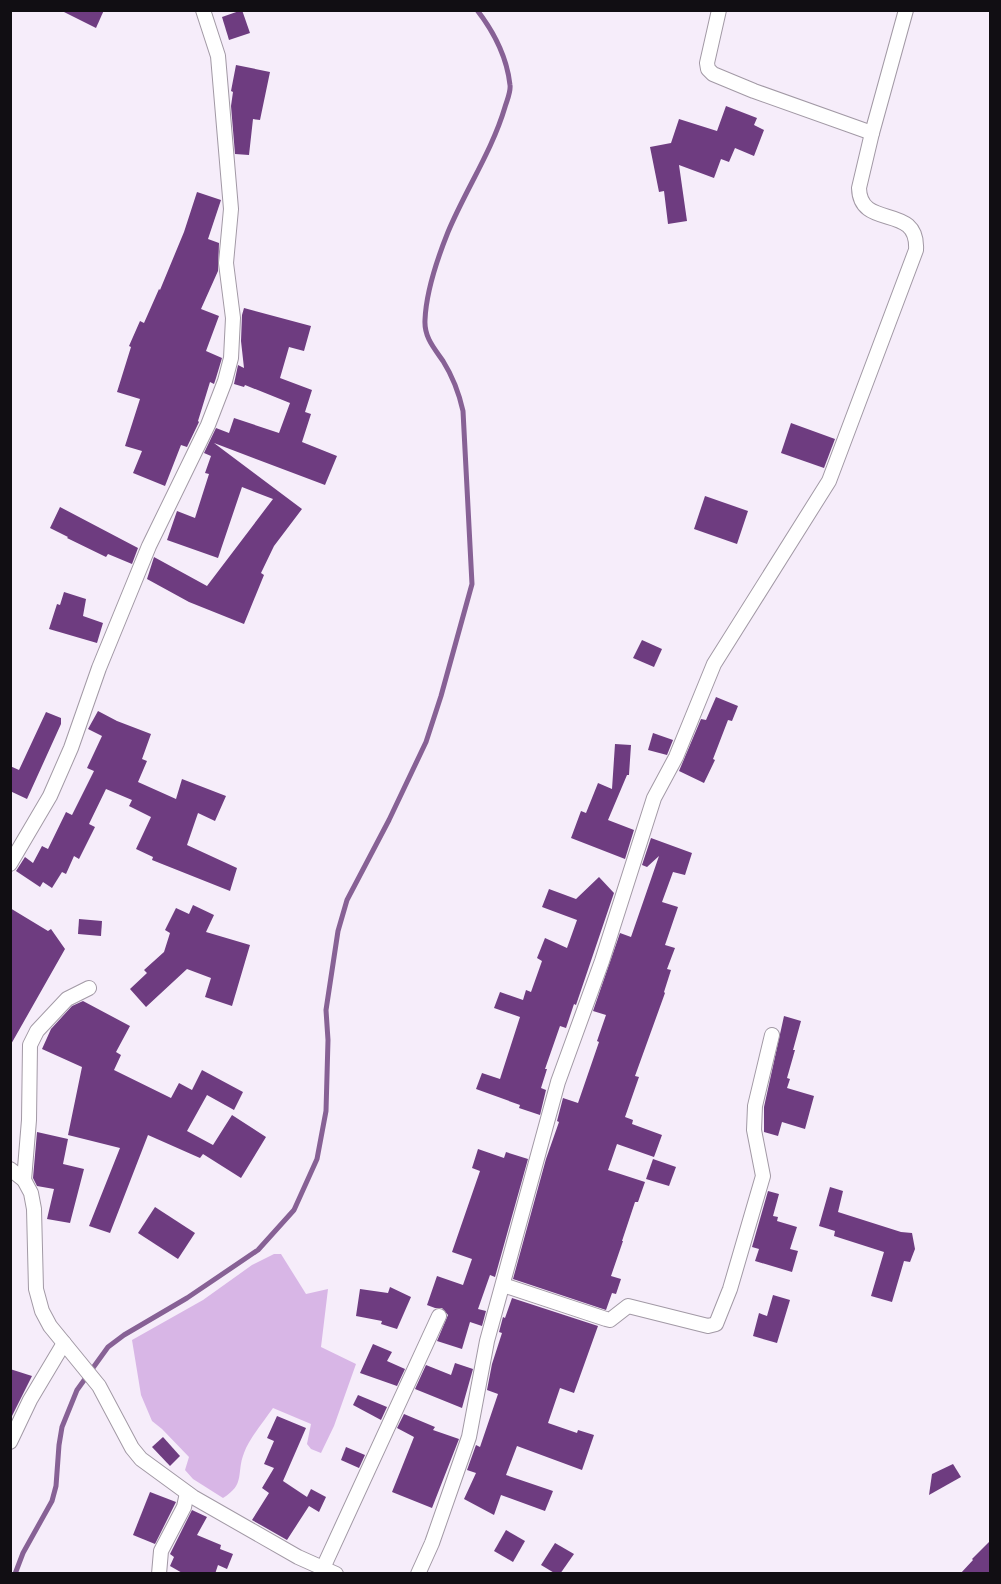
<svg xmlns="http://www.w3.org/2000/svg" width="1001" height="1584" font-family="'Noto Serif',serif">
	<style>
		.green { fill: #d8b6e6 }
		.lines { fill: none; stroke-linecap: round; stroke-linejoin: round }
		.stream { stroke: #876195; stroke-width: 5 }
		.building { fill: #6e3c80 }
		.street-casing { stroke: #a299a5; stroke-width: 16 }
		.street { stroke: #fff; stroke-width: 14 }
	</style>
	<rect width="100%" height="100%" fill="#f6edfa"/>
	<path class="green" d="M274 1254H281L306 1294 328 1289 321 1347 356 1364 334 1426 321 1453 311 1449 307 1444 311 1424 273 1408C264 1421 249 1439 244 1453 236 1473 246 1484 223 1498L193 1479 185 1470 189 1457 162 1429 152 1421 141 1395 132 1340 203 1300 252 1265Z"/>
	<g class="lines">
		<path class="stream" d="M15 1574 23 1553 52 1501 56 1486 59 1445 62 1427 77 1390 108 1347 124 1335 187 1298 258 1250 294 1210 317 1159 326 1111 328 1040 326 1010 338 931 347 900 389 820 426 742 441 696 472 584 463 411C459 393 453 377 443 361 434 348 424 337 425 320 426 293 438 257 448 232 466 189 492 151 505 107 507 100 511 92 510 85 507 58 494 32 477 10"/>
	</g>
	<g class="building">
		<polygon points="60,10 104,10 96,28"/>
		<polygon points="242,10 250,33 229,40 222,17"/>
		<polygon points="236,65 270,72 260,120 253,119 249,155 235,154 231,106 233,92 231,91"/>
		<polygon points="726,106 757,118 754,125 764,130 754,156 735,148 729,162 721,159 714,178 679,165 687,221 668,224 664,191 659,192 650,147 671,143 679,119 717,131"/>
		<polygon points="197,192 221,200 208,239 219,243 218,271 201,309 219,316 206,351 222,358 216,378 214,384 210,382 198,421 199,422 187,447 181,445 165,486 133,473 142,451 125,446 140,399 117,392 131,347 129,346 140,321 144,323 159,289 160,290 184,232"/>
		<polygon points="244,308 311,326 304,351 289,347 280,378 312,390 305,412 311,414 302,442 337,456 325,485 214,443 302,509 274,546 261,573 264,575 244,624 189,602 147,579 154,557 207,586 273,499 242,487 218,558 167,540 177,511 195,518 209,474 205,473 211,456 204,453 216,428 229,433 234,418 279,433 290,403 245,385 244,387 234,384 238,365 244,368 241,341 242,315"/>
		<polygon points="791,423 835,439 824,468 781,453"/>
		<polygon points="705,496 748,511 737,544 694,529"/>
		<polygon points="60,507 138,548 132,564 108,554 106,557 67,538 68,537 50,528"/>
		<polygon points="64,592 86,599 83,616 103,623 97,643 49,629 57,604 60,605"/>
		<polygon points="642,640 662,649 654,667 633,658"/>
		<polygon points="716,697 738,706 732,721 728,720 713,759 715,760 704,783 679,771 701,719 706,720"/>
		<polygon points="98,711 117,721 151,734 142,759 147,761 138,782 176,799 182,779 226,796 215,821 198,813 187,845 237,868 230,891 152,860 153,857 136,849 151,817 129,806 132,800 106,789 89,824 95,827 79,859 74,856 66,874 62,872 52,888 43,882 40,887 16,871 25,857 33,863 42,846 48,849 66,812 72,815 94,771 87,768 102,736 88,729"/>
		<polygon points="46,712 61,718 61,724 27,799 10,791 10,766 19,770"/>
		<polygon points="653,733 673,740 667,755 648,750"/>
		<polygon points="615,744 631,745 629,775 627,775 608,820 634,830 625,859 571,838 581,811 586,813 598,783 612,789"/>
		<polygon points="651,838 692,853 685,875 673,872 662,902 678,907 665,945 675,948 667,969 671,970 664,992 665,993 635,1076 639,1077 625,1117 633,1120 632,1124 662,1135 654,1157 617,1144 608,1170 645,1182 638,1202 635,1202 622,1241 623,1241 611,1276 621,1279 616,1294 612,1293 606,1310 513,1279 546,1159 559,1122 557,1121 563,1098 578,1103 599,1042 597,1041 606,1015 593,1011 620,933 631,937 659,856 647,867 642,865"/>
		<polygon points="599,877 614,893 576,1005 574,1004 566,1028 560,1026 545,1069 547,1069 541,1088 546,1090 540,1115 519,1108 520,1105 476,1089 482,1073 500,1079 520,1017 494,1008 500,992 523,1000 526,990 531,992 542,961 537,958 545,938 567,948 577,920 542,907 549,889 576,899"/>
		<polygon points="193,905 214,915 206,932 250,945 232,1006 205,997 211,978 187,969 146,1007 130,989 147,973 144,970 164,952 170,933 165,930 176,908 189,914"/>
		<polygon points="10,908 48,931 51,929 65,949 10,1046"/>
		<polygon points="79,919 102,921 101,936 78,934"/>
		<polygon points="83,1001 130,1026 116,1052 121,1055 114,1070 171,1098 179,1083 192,1090 202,1070 243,1092 234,1110 207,1095 187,1131 213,1145 232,1115 266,1137 241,1178 203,1154 200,1158 148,1135 110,1233 89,1226 120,1148 68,1135 82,1067 42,1049 51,1029 72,1006"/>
		<polygon points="784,1016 801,1021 793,1050 795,1050 787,1078 790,1079 787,1088 814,1096 805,1129 782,1122 778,1136 764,1132 764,1107"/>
		<polygon points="37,1132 68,1139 63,1164 84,1169 70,1223 47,1219 54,1189 37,1186 33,1178"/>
		<polygon points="478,1149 504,1158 506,1152 528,1159 495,1277 490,1275 478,1309 486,1311 482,1326 470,1322 462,1349 437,1341 448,1315 442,1308 435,1308 427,1305 437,1276 463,1285 472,1259 452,1252 480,1171 472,1168"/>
		<polygon points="653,1159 676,1167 669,1186 646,1179"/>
		<polygon points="830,1187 843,1191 838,1212 901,1232 912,1233 915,1249 910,1262 904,1261 892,1302 871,1296 884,1252 834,1236 835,1231 819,1226"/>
		<polygon points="768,1191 779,1194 773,1216 778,1217 777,1221 797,1227 790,1249 798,1251 792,1272 755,1261 759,1249 752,1247"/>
		<polygon points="155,1207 195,1233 178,1259 138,1233"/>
		<polygon points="390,1287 411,1297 397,1329 381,1324 382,1321 356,1316 360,1289 388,1293"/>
		<polygon points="773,1295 790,1300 777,1343 753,1336 759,1313 767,1316"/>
		<polygon points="512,1298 598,1326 574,1393 560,1388 548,1423 577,1433 578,1430 594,1435 582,1470 517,1446 506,1475 553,1491 545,1511 501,1495 494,1515 464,1499 476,1473 467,1470 476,1445 480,1447 498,1394 487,1390 492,1364 502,1333 499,1332 503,1317 505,1318"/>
		<polygon points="373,1344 392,1352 387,1361 405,1369 397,1386 360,1373"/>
		<polygon points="455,1363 473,1369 462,1408 415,1389 426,1365 451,1375"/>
		<polygon points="10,1369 32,1376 10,1420"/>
		<polygon points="358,1395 387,1407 381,1420 353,1405"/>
		<polygon points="404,1414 435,1427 433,1430 459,1439 432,1508 392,1492 414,1437 397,1428"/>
		<polygon points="277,1416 306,1428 283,1481 307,1497 311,1489 326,1497 319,1512 309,1506 287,1540 252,1520 269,1493 262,1488 274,1468 264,1464 274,1441 267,1438"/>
		<polygon points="163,1437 180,1456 170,1466 152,1447"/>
		<polygon points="346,1447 365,1455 359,1468 341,1460"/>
		<polygon points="953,1464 961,1477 929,1495 932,1474"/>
		<polygon points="150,1492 176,1502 155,1544 133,1535"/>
		<polygon points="192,1510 207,1517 197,1535 221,1545 220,1549 233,1554 227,1569 218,1565 215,1574 184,1574 170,1566 174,1557 170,1554"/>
		<polygon points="506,1530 525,1541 513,1562 494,1551"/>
		<polygon points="990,1541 990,1574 960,1574 973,1560 972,1559"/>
		<polygon points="555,1543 574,1554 560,1574 556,1574 541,1565"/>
	</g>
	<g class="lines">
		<g class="street-casing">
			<g id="street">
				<polyline points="719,10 707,63 708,69 713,74 754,91 872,133"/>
				<polyline points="10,864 50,796 71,748 99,668 149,546 208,425 225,381 231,358 233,318 226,263 231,209 218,56 203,10"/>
				<polyline points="10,1169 24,1180 31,1193 34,1209 36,1289 42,1311 50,1326 99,1386 132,1448 141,1459 193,1497 298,1557 336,1574"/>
				<polyline points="24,1180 29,1120 30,1045 37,1031 67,999 89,988"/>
				<polyline points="503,1285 606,1319 610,1320 628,1306 708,1326 716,1324 730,1289 763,1176 754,1130 755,1106 772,1035"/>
				<polyline points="10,1442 30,1400 64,1343"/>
				<polyline points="323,1568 439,1316"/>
				<polyline points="159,1574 161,1551 184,1507 187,1493"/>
				<path d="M418 1574 432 1543 469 1437 487 1341 558 1082 602 961 654 798 676 757 714 664 829 481 916 250C919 202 860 231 859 188L872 133 906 10"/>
			</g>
		</g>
		<use href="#street" class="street"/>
	</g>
	<rect width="1001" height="1584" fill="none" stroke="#110e13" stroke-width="24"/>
</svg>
